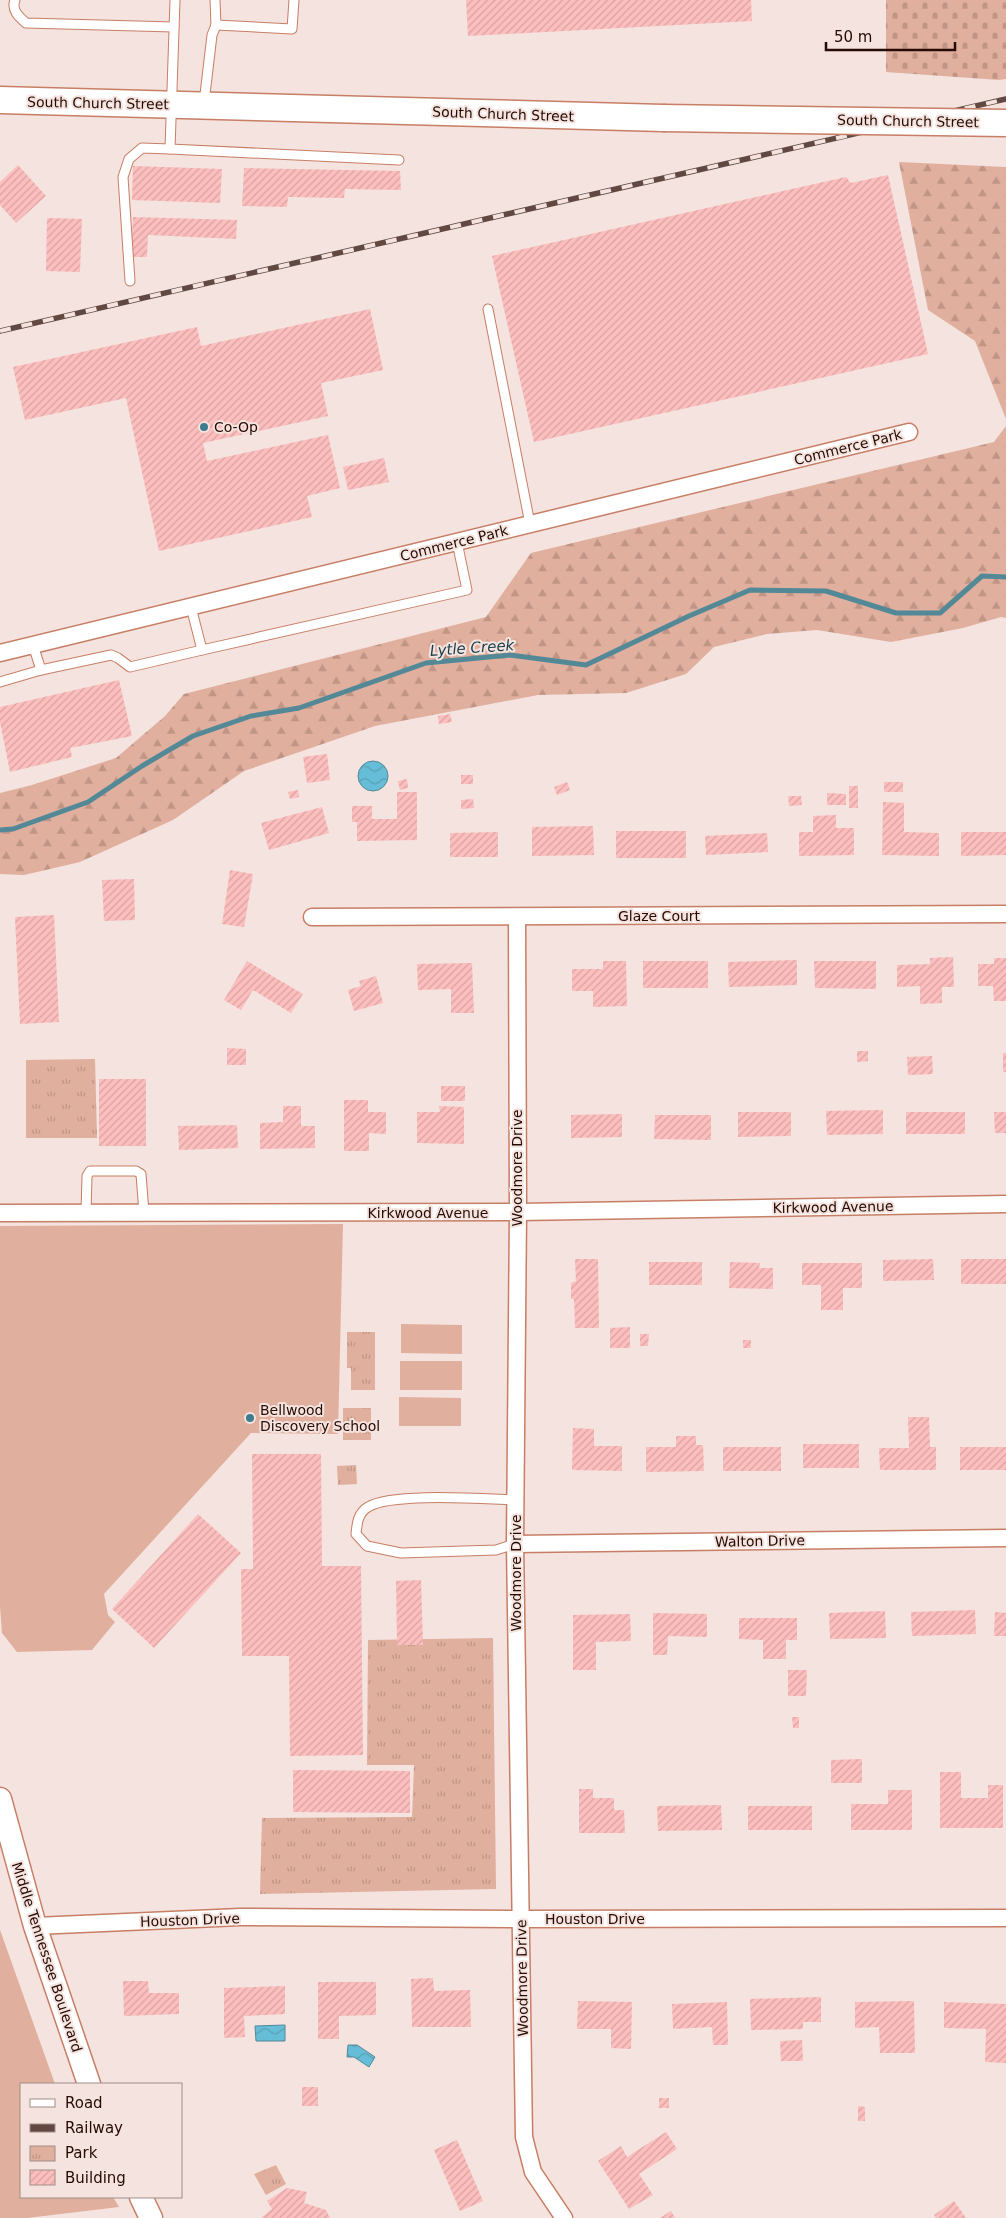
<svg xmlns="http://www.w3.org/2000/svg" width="1006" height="2218" font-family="'DejaVu Sans',sans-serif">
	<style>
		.grass { fill: #e0af9e }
		.forest { fill: url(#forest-firs) }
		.cemetery { fill: url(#cemetery-stones) }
		.park { fill: url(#park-tufts) }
		.water { fill: url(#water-waves); stroke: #538897 }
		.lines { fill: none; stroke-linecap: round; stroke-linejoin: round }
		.stream { stroke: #538897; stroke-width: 5 }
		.building { fill: url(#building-hatch) }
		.lane-casing { stroke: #c77e65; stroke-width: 11 }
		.street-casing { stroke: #c77e65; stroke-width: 19 }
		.secondary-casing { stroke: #c77e65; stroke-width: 25 }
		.primary-casing { stroke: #c77e65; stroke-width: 29 }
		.lane { stroke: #fff; stroke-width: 9 }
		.street { stroke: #fff; stroke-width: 16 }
		.secondary { stroke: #fff; stroke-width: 22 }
		.primary { stroke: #fff; stroke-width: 26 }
		.rail-casing { stroke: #614942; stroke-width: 5.5 }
		.rail { stroke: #f4e3de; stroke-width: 4; stroke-dasharray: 11; stroke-linecap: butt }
		.primary-bridge-casing { stroke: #c77e65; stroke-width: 29; stroke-linecap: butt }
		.primary-bridge { stroke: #fff; stroke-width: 26 }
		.poi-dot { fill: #3b7c8f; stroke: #f4e3de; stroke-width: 2 }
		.labels { text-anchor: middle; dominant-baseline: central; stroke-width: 4; stroke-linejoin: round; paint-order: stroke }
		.street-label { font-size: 14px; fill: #260b03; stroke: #f4e3de }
		.poi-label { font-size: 14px; fill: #260b03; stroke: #f4e3de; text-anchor: start }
		.water-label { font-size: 15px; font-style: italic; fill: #133c47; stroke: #f4e3de }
	</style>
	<defs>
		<pattern id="forest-firs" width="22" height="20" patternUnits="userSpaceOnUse" patternTransform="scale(1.25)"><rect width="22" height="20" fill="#e0af9e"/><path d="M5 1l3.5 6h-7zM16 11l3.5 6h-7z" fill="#c09586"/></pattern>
		<pattern id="cemetery-stones" width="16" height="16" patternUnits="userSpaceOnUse" patternTransform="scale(1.25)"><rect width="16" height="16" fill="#e0af9e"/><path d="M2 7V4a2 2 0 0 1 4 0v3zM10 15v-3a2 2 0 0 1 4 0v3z" fill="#c09586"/></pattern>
		<pattern id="park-tufts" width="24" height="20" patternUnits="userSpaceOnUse" patternTransform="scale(1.25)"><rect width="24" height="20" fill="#e0af9e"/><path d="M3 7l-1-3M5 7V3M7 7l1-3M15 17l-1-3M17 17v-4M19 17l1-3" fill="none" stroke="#c09586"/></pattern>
		<pattern id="water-waves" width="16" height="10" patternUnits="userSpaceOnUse" patternTransform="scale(1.25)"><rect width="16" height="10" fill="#66bdd7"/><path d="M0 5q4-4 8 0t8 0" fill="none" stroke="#58a1b7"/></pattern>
		<pattern id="building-hatch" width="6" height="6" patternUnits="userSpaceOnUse" patternTransform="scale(1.25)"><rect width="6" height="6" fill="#fdbebe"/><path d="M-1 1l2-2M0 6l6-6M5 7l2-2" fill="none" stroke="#d9a2a2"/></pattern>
	</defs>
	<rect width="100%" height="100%" fill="#f4e3de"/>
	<g class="grass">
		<polygon points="343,1224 338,1434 251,1433 104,1594 108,1615 115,1622 92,1650 17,1652 2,1633 0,1606 0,1226"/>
		<polygon points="401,1324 462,1325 462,1354 401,1353"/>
		<rect x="400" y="1361" width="62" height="29"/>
		<polygon points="399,1397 461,1398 461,1426 399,1426"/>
		<polygon points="0,1930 55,2084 21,2084 21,2197 113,2197 119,2207 27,2218 0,2218"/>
	</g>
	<g class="forest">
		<polygon points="899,162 1006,167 1006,419 975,341 928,310"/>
		<polygon points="1006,426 1006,618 1001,617 963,628 891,642 817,630 767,634 714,647 686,674 626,693 538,695 375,726 244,771 173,820 80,862 24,875 0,874 0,793 32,785 116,758 165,716 184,694 486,617 531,553 994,442"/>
	</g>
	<polygon class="cemetery" points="886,0 1006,0 1006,79 999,80 886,72"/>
	<g class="park">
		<polygon points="95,1059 97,1138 26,1138 26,1060"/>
		<polygon points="347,1332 375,1332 375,1390 351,1390 351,1368 347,1368"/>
		<rect x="343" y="1408" width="28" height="32"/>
		<polygon points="356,1465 357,1484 338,1485 337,1466"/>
		<polygon points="493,1638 496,1889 260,1894 262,1818 412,1817 414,1765 367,1765 368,1640"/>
		<polygon points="276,2165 286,2184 266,2195 254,2174"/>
	</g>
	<g class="water">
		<circle cx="373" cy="776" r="15"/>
		<polygon points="285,2025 285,2041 256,2041 255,2026"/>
		<polygon points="348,2045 357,2045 375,2057 369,2067 354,2057 347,2057"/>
	</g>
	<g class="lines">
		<polyline class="stream" points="0,830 13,829 88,802 142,766 193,736 251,716 299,708 426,663 510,655 586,665 689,616 750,590 826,591 896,613 940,613 982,576 1006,577"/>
	</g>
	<g class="building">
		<polygon points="466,0 751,0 752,21 468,36"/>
		<polygon points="18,165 46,196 16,223 0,205 0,182"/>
		<polygon points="133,166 222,169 220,203 132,200"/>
		<polygon points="244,168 400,171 401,190 345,189 344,198 288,197 287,207 242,206"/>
		<polygon points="888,175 928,354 534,442 492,256 846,177 851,183"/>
		<polygon points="133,217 237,220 236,239 148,235 147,257 131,257"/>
		<polygon points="47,218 82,219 80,272 46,271"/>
		<polygon points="370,309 383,370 321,383 328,416 203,443 207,461 328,435 340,488 307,496 312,517 159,551 126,398 25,420 13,367 197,327 201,346"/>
		<polygon points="384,458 389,482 348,490 343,467"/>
		<polygon points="119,680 132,736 70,748 72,757 10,772 0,722 0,707"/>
		<polygon points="450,714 452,722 439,724 438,716"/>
		<polygon points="327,754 330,780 307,783 303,757"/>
		<rect x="461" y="775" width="12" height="9"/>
		<polygon points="407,779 408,788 400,790 398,781"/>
		<polygon points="567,782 570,790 557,795 554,787"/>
		<rect x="884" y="782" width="19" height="10"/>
		<rect x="849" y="786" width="9" height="22"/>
		<polygon points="298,790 299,797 290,799 288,792"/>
		<polygon points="397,792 417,792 417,840 357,841 357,822 352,822 352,806 372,806 372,819 397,819"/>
		<polygon points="827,793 846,794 846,805 827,805"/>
		<polygon points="788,796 801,796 802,805 789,806"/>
		<polygon points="473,799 474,808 461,809 461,800"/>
		<polygon points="883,802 904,803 904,832 939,833 939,856 882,855"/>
		<polygon points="322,807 329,833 269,850 261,823"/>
		<polygon points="836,815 836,828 854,828 854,855 799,856 799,832 813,832 813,816"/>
		<polygon points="593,826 594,855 532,856 532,827"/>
		<rect x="616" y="831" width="70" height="27"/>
		<polygon points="498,832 498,857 450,857 450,833"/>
		<polygon points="961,832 1006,832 1006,855 961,856"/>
		<polygon points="767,833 768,852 706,855 705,836"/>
		<polygon points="230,870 253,874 244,927 222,924"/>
		<polygon points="134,879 135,920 104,921 102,880"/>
		<polygon points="54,915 59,1022 20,1024 15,917"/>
		<polygon points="953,957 954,987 942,987 942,1003 920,1004 920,986 897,987 897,965 930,964 930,958"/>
		<polygon points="994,958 1006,958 1006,1001 994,1001 993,986 978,986 978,964 994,964"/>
		<polygon points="797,960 797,985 729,987 728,962"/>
		<polygon points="247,961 303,994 291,1013 253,990 241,1010 224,1000"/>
		<polygon points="603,961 626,961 627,1006 593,1007 593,991 572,991 572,969 603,969"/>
		<rect x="643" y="961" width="65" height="27"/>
		<polygon points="814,961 876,961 876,989 815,988"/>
		<polygon points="472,963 474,1013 451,1013 451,989 418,990 417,964"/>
		<polygon points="376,976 383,1003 354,1011 348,990 361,986 359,981"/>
		<polygon points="227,1048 246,1049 246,1065 227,1065"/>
		<polygon points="857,1051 868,1051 868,1061 857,1062"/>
		<rect x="1003" y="1053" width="3" height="19"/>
		<polygon points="932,1056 933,1074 908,1075 907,1057"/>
		<rect x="99" y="1079" width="47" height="67"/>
		<rect x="441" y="1086" width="24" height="15"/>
		<polygon points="344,1100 368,1100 368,1112 386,1112 386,1134 369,1133 369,1151 344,1151"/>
		<polygon points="283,1106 301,1106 301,1126 315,1126 315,1148 260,1149 260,1123 283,1122"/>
		<polygon points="439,1106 464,1107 464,1144 417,1143 417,1112 440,1112"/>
		<polygon points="883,1110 883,1134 827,1135 826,1111"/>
		<polygon points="738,1112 791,1112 791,1136 738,1137"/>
		<rect x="906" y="1112" width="59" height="22"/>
		<polygon points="994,1112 1006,1112 1006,1133 995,1133"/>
		<polygon points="622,1114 622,1137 571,1138 571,1115"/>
		<polygon points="655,1115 711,1115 711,1140 654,1139"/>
		<polygon points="237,1125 238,1148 179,1150 178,1126"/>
		<polygon points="575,1259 598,1259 599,1328 575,1328 574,1299 571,1299 571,1283 576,1281"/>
		<polygon points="933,1259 934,1280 883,1281 883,1260"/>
		<rect x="961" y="1259" width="45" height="25"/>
		<rect x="649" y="1262" width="53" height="23"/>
		<polygon points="730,1262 760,1263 759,1268 773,1268 773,1289 729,1288"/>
		<polygon points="802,1263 862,1263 862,1288 843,1288 843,1310 821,1310 821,1285 802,1285"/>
		<polygon points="630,1327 630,1348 610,1348 610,1328"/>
		<polygon points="640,1334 649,1334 648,1346 640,1346"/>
		<rect x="743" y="1340" width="8" height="8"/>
		<polygon points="908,1417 929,1417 930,1447 936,1447 936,1470 880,1470 879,1448 909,1448"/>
		<polygon points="573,1428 594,1429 594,1446 622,1446 622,1471 572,1470"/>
		<polygon points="676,1436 696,1436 696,1445 703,1445 704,1471 646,1472 646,1447 676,1447"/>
		<rect x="803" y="1444" width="56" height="24"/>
		<rect x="723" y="1447" width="58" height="24"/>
		<rect x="960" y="1447" width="46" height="23"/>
		<polygon points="252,1454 321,1454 322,1566 361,1566 363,1755 290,1756 289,1656 242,1656 241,1569 253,1569"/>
		<polygon points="198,1514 241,1553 154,1648 112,1609"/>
		<polygon points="421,1580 423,1645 397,1645 396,1581"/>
		<polygon points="975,1610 976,1634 912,1636 911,1612"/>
		<polygon points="885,1611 886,1638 830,1639 829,1613"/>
		<polygon points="995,1612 1006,1613 1006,1636 994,1636"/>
		<polygon points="653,1613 707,1614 707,1637 668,1636 667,1655 653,1655"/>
		<polygon points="630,1614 631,1641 596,1642 596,1670 573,1670 573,1615"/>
		<polygon points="739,1618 797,1618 797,1640 786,1640 786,1659 763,1659 763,1640 739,1639"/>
		<polygon points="788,1670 807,1670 806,1696 788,1696"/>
		<polygon points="792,1717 799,1717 799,1728 793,1728"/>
		<polygon points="862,1759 862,1783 831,1783 831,1760"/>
		<polygon points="293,1770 410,1771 410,1813 293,1812"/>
		<polygon points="940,1772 961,1772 961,1798 988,1798 988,1785 1003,1785 1003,1828 940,1828"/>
		<polygon points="579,1789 593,1789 593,1798 614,1798 614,1810 624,1810 625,1833 579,1833"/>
		<polygon points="888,1790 912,1790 912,1830 851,1830 851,1804 888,1804"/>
		<polygon points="721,1805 722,1830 658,1831 657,1806"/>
		<rect x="748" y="1806" width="64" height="24"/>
		<polygon points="433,1978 434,1991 470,1990 471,2027 412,2027 411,1979"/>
		<polygon points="123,1981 148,1981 149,1993 179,1993 179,2014 124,2016"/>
		<polygon points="318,1982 376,1982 376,2015 339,2016 339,2039 318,2039"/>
		<polygon points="285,1986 285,2014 244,2016 245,2037 224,2038 224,1988"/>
		<polygon points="821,1997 821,2022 803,2022 803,2029 751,2030 750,1999"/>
		<polygon points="578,2001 632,2002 631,2049 611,2048 611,2029 577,2029"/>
		<polygon points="914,2001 915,2053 880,2053 879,2027 855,2028 855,2002"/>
		<polygon points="727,2002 728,2045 713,2045 712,2027 673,2029 672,2004"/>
		<polygon points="944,2002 1006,2004 1006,2063 985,2062 986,2029 944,2028"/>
		<polygon points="802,2040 803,2061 781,2061 780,2041"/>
		<rect x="302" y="2087" width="16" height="19"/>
		<rect x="659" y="2098" width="10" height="10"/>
		<polygon points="858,2106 865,2107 865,2121 858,2121"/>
		<polygon points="666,2132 677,2149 639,2174 653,2195 629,2209 598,2161 621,2146 627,2157"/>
		<polygon points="457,2140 483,2201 460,2211 434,2150"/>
		<polygon points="287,2188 307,2192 304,2203 326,2210 330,2218 261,2218 272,2209 267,2201"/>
		<polygon points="954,2201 966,2218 936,2218 934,2215"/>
		<polygon points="671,2211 675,2218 660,2218"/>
	</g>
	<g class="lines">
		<g class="lane-casing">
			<g id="lane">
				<path d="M15 0C11 10 19 17 26 23L174 27"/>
				<polyline points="216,25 292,29 294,0"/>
				<polyline points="204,103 212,35 216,25 215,0"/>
				<polyline points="170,149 399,160"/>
				<polyline points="130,281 123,177 129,159 142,148 170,149 175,0"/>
				<polyline points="488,309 530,524"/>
				<polyline points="191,607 202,650 467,590 457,542"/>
				<polyline points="33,645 41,670 111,655 118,658 130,667 202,650"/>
				<polyline points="0,682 41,670"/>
				<polyline points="86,1213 87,1176 90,1171 136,1171 141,1174 144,1213"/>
				<path d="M515 1544 496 1550 401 1553 367 1546 356 1534C357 1523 358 1513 368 1507 391 1492 485 1499 516 1500"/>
			</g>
		</g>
		<g class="street-casing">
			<g id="street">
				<polyline points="0,653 909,432"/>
				<polyline points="312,917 1006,914"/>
				<polyline points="517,917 518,1212 515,1544 524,2137 533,2172 564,2218"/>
				<polyline points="0,1213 518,1212 1006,1204"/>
				<polyline points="515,1544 1006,1538"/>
				<polyline points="35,1926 240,1917 521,1919 1006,1918"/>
			</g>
		</g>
		<g class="secondary-casing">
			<g id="secondary">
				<polyline points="0,1799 35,1926 89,2084"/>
				<polyline points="141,2197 151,2218"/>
			</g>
		</g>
		<g class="primary-casing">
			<polyline id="primary" points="0,100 663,118"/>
		</g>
		<use href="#lane" class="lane"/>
		<use href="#street" class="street"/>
		<use href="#secondary" class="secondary"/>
		<use href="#primary" class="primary"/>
		<g class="rail-casing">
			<polyline id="rail" points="0,331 1006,99"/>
		</g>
		<use href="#rail" class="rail"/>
		<g class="primary-bridge-casing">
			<polyline id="primary-bridge" points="663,118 1006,123"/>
		</g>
		<use href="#primary-bridge" class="primary-bridge"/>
	</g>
	<g class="poi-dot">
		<circle cx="204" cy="427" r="5"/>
		<circle cx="250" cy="1418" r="5"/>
	</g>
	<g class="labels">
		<g class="street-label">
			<text transform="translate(98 103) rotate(1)">South Church Street</text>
			<text transform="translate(503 114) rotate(2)">South Church Street</text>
			<text transform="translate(908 121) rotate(1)">South Church Street</text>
			<text transform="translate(848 447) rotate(-14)">Commerce Park</text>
			<text transform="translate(454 543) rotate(-14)">Commerce Park</text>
			<text x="659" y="916">Glaze Court</text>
			<text transform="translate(517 1168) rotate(-90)">Woodmore Drive</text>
			<text transform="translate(833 1207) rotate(-1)">Kirkwood Avenue</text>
			<text x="428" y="1213">Kirkwood Avenue</text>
			<text transform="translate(760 1541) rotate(-1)">Walton Drive</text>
			<text transform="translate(516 1573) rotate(-90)">Woodmore Drive</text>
			<text x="595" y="1919">Houston Drive</text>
			<text transform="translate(190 1920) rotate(-2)">Houston Drive</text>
			<text transform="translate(47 1957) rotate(72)">Middle Tennessee Boulevard</text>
			<text transform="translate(522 1978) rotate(-91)">Woodmore Drive</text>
		</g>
		<g class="poi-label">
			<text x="214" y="427">Co-Op</text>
			<text x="260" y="1410">Bellwood<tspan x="260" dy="16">Discovery School</tspan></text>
		</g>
		<g class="water-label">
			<text transform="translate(472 648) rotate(-4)">Lytle Creek</text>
		</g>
	</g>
	<rect x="20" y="2083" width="162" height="115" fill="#f4e3de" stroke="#a28d86"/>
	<rect x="30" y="2099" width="25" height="8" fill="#ffffff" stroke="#a28d86"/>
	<text x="65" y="2108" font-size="15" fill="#260b03">Road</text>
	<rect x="30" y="2124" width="25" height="8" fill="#614942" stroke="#a28d86"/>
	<text x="65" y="2133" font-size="15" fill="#260b03">Railway</text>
	<rect x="30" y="2146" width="25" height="15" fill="url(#park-tufts)" stroke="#a28d86"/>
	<text x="65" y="2158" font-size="15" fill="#260b03">Park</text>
	<rect x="30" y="2170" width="25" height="15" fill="url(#building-hatch)" stroke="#a28d86"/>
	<text x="65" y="2183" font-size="15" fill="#260b03">Building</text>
	<path d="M826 42v8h129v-8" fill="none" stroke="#260b03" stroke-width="2.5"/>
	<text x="834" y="42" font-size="15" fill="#260b03" stroke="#f4e3de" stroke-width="4" paint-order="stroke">50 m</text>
</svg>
